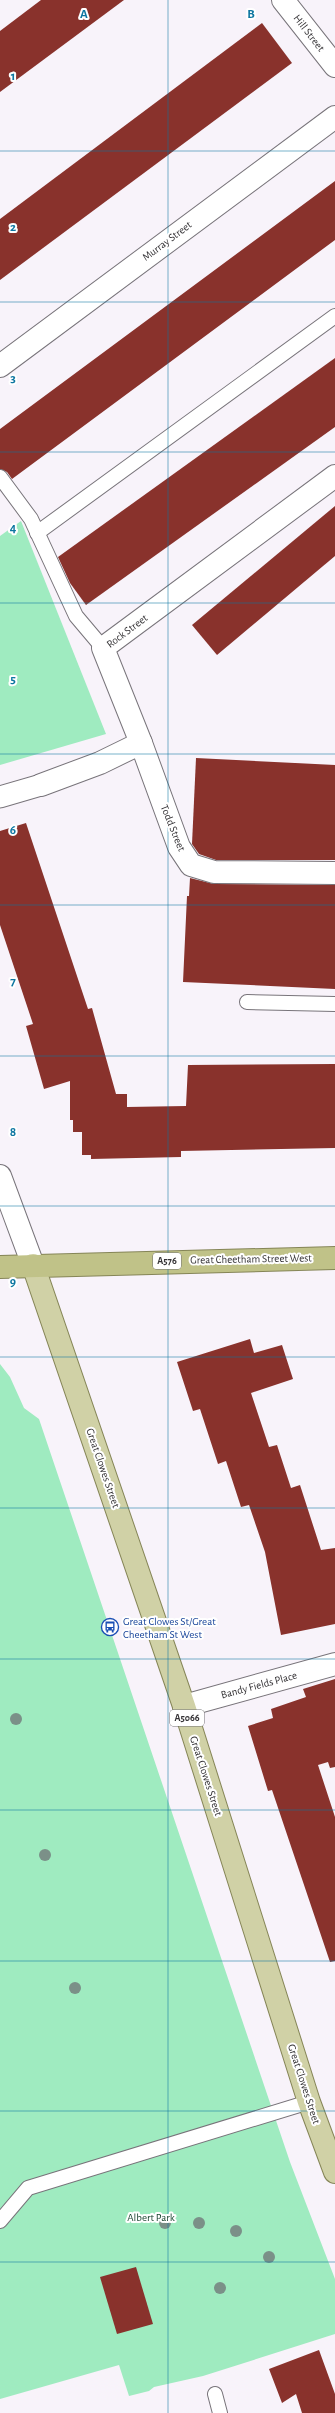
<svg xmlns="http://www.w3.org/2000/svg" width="335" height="2413" font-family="'Alegreya Sans',sans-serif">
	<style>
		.green { fill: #9febc0 }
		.building { fill: #89322c }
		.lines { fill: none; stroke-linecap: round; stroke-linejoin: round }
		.service-casing { stroke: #78747a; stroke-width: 16 }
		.pedestrian-casing { stroke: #78747a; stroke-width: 23 }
		.minor-casing { stroke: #78747a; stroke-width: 24 }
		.secondary-casing { stroke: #78747a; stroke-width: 24 }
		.primary-casing { stroke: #858557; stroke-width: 24 }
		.trunk-casing { stroke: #858557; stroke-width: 24 }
		.service { stroke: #fff; stroke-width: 14 }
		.pedestrian { stroke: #fff; stroke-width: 21 }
		.minor { stroke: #fff; stroke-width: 22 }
		.secondary { stroke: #fff; stroke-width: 22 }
		.primary { stroke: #d0d1a6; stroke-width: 22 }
		.trunk { stroke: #c0c288; stroke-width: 22 }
		.tree { fill: #7b9088 }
		.grid { fill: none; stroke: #0d76a1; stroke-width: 1; stroke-opacity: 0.55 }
		.labels { text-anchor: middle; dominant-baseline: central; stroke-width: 4; stroke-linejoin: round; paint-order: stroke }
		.shield { fill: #fff; stroke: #717072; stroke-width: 1 }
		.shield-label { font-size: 10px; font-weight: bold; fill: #343235 }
		.street-label { font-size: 11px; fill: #343235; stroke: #fff }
		.transit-label { font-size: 11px; fill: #164399; stroke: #fff; text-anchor: start }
		.park-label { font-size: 11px; fill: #143f2a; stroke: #fff }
		.grid-label { font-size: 13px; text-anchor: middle; font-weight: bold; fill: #0d76a1; stroke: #fff; stroke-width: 4; stroke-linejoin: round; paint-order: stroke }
	</style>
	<rect width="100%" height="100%" fill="#f8f3fa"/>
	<g class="green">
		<polygon points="21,521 106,734 0,765 0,536"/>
		<polygon points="0,1364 10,1377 24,1408 39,1419 290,2162 335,2279 335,2334 203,2376 154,2387 149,2391 129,2396 119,2365 0,2399"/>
	</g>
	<g class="building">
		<polygon points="41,0 124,0 0,92 0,31"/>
		<polygon points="262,23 292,63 0,280 0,219"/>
		<polygon points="335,181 335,240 12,479 7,472 0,469 0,429"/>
		<polygon points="335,358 335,427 86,605 70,583 58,557"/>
		<polygon points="335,506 335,556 217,655 192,625"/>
		<polygon points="196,758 335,765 335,860 216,860 199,854 192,844"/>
		<polygon points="26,823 88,1009 92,1008 116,1094 127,1094 127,1107 186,1106 188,1065 335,1064 335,1148 181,1151 181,1157 91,1159 91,1155 82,1155 82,1132 73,1132 73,1120 70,1120 70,1081 44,1089 26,1026 33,1024 0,925 0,831"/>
		<polygon points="190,878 214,884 335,885 335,989 183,982 187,896 189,896"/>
		<polygon points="250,1339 254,1353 282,1345 293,1379 251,1393 269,1447 277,1445 291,1488 300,1485 321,1550 335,1548 335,1624 281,1635 265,1552 249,1505 241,1507 226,1461 218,1464 200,1409 193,1411 177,1362"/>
		<polygon points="335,1679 335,1767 330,1768 328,1762 318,1765 335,1817 335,1961 330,1962 272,1790 268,1791 248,1726 273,1718 271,1709 306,1697 303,1689"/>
		<polygon points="136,2267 153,2324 117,2334 100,2277"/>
		<polygon points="319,2350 335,2394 335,2413 302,2413 296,2394 282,2403 269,2369"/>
	</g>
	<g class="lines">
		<g class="service-casing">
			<g id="service">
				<polyline points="0,477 31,519 76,616 103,648"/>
				<polyline points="37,533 335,316"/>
				<polyline points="247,1002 335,1004"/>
				<polyline points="0,2221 28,2188 309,2102"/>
				<polyline points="215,2394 220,2413"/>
			</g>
		</g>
		<g class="pedestrian-casing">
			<polyline id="pedestrian" points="0,797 41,785"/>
		</g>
		<g class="minor-casing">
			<g id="minor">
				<polyline points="283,0 335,66"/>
				<polyline points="0,366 335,117"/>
				<polyline points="141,743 179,847 191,865 214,872 335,873"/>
				<polyline points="41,785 100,763 141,743 103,648 335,476"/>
				<polyline points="184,1706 335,1664"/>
			</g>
		</g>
		<g class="secondary-casing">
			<polyline id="secondary" points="0,1176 33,1265"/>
		</g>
		<g class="primary-casing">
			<polyline id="primary" points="33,1265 184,1706 309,2102 335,2172"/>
		</g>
		<g class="trunk-casing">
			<polyline id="trunk" points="0,1267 335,1258"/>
		</g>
		<use href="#service" class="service"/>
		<use href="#pedestrian" class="pedestrian"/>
		<use href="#minor" class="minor"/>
		<use href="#secondary" class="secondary"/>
		<use href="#primary" class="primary"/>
		<use href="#trunk" class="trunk"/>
	</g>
	<g class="tree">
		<circle cx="16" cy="1719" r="6"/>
		<circle cx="45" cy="1855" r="6"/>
		<circle cx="75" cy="1988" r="6"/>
		<circle cx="165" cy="2223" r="6"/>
		<circle cx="199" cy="2223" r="6"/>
		<circle cx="236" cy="2231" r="6"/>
		<circle cx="269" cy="2257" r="6"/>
		<circle cx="220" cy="2288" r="6"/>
	</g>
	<path class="grid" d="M168 0V2413M0 151H335M0 302H335M0 452H335M0 603H335M0 754H335M0 905H335M0 1056H335M0 1206H335M0 1357H335M0 1508H335M0 1659H335M0 1810H335M0 1961H335M0 2111H335M0 2262H335"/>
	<defs>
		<g id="bus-ring" transform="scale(0.9)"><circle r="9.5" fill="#fff" stroke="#1a4fb4" stroke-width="1.5"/><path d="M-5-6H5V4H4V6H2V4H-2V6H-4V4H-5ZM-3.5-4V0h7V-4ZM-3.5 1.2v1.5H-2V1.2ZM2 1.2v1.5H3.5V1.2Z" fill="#1a4fb4"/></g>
	</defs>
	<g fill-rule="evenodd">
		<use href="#bus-ring" x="110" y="1627"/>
	</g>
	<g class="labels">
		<g class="shield">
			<rect x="153" y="1253" width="28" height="16" rx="3"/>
			<rect x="170" y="1710" width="34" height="16" rx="3"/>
		</g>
		<g class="shield-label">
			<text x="167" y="1261">A576</text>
			<text x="187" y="1718">A5066</text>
		</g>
		<g class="street-label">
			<text transform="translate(309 33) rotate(52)">Hill Street</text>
			<text transform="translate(167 241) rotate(-37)">Murray Street</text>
			<text transform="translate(127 631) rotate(-37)">Rock Street</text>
			<text transform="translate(173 828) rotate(68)">Todd Street</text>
			<text transform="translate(251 1259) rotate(-1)">Great Cheetham Street West</text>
			<text transform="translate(103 1468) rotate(71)">Great Clowes Street</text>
			<text transform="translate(259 1685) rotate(-15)">Bandy Fields Place</text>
			<text transform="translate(206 1776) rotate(72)">Great Clowes Street</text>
			<text transform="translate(304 2084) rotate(72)">Great Clowes Street</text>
		</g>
		<g class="transit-label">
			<text x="123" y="1621">Great Clowes St/Great<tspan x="123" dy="13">Cheetham St West</tspan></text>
		</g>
		<g class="park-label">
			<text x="151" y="2217">Albert Park</text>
		</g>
	</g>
	<g class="grid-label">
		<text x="84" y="18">A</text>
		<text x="251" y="18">B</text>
		<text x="13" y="80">1</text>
		<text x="13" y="231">2</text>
		<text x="13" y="382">3</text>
		<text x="13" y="532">4</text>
		<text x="13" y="683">5</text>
		<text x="13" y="834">6</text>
		<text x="13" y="985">7</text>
		<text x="13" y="1136">8</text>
		<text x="13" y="1286">9</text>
	</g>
</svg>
